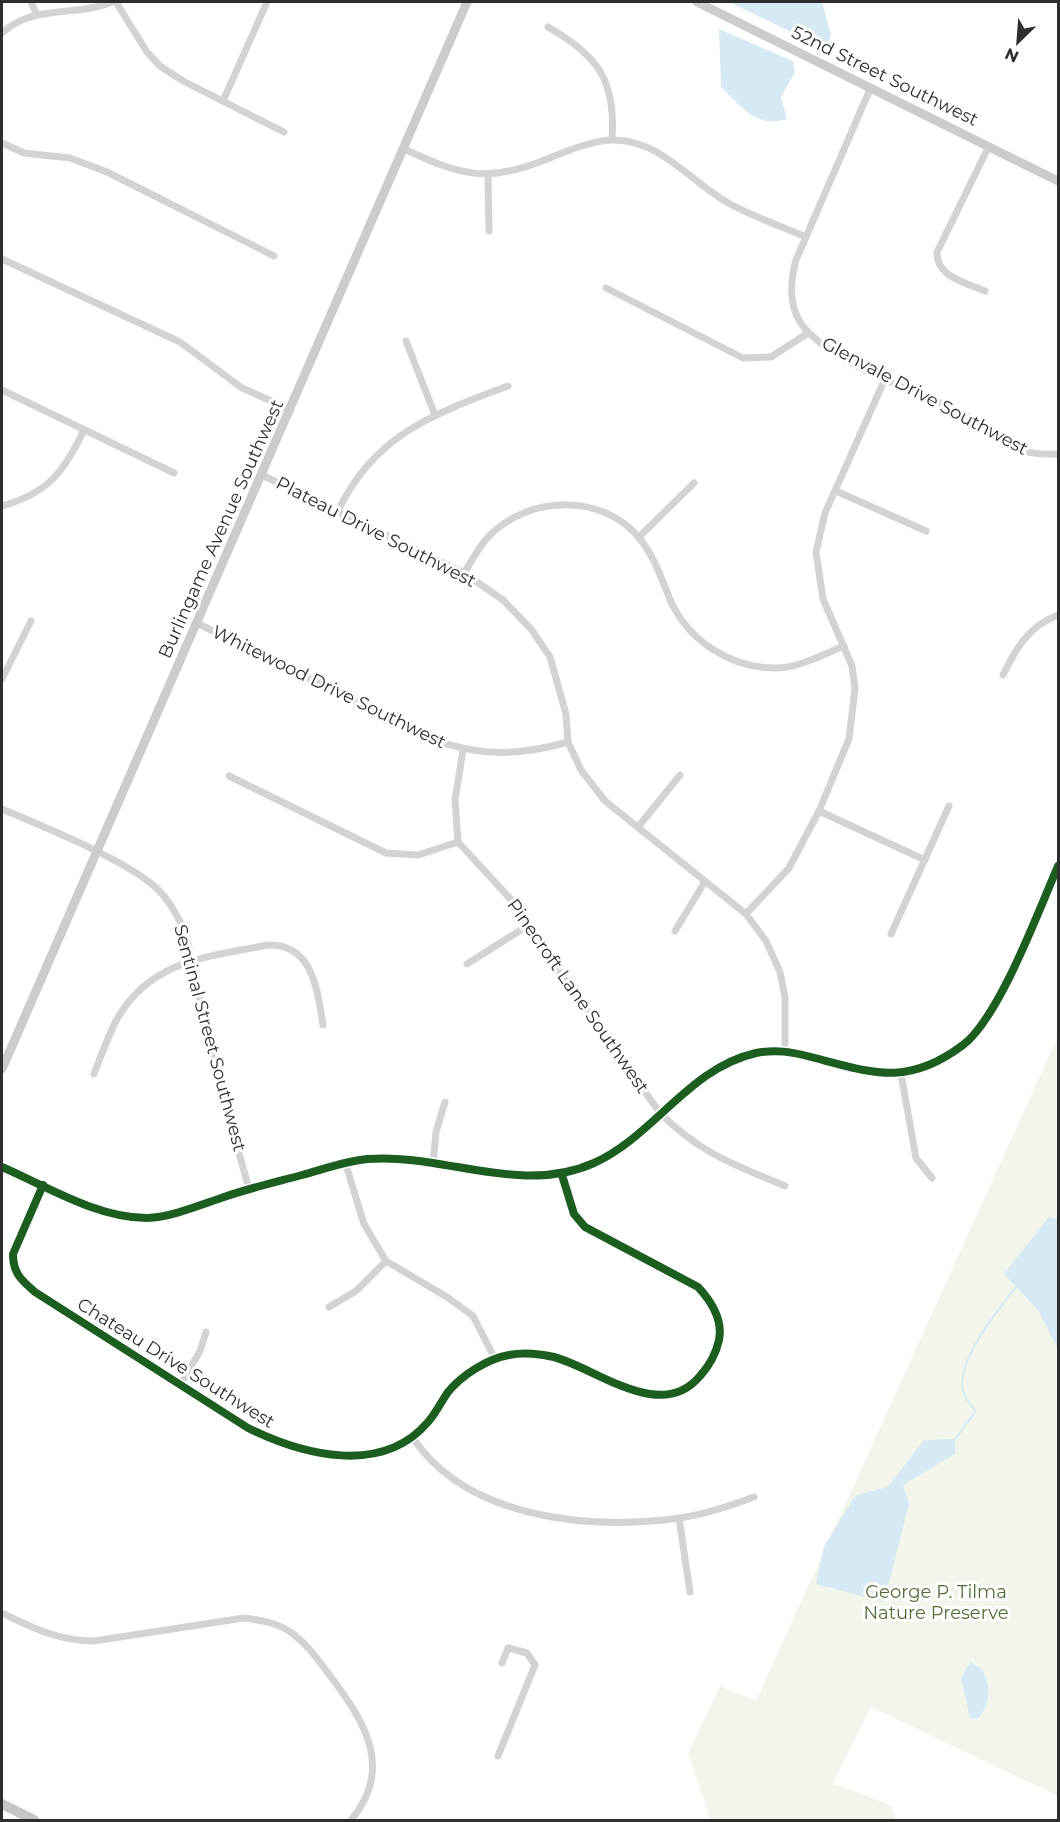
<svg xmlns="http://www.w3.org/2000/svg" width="1060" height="1822" font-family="Montserrat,sans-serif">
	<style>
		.green { fill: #f1f5eb }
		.water { fill: #d7e9f2 }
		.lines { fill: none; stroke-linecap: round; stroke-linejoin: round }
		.stream { stroke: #d7e9f2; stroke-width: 2 }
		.street { stroke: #d3d3d3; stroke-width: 7 }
		.secondary { stroke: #ccc; stroke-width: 9 }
		.primary { stroke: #c6c6c6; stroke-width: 10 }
		.cycleway-casing { stroke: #fff; stroke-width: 11 }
		.cycleway { stroke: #1b5e20; stroke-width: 8 }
		.labels { text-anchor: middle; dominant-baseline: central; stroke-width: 6; stroke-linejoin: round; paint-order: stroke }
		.street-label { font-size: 18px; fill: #2e2e2e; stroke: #fff }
		.park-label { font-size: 18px; fill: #536d39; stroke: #fff }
	</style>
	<rect width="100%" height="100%" fill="#fff"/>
	<polygon class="green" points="1058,1036 1058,1796 871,1707 833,1783 890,1805 896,1820 711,1820 688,1754 720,1686 756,1701"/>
	<g class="water">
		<polygon points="729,2 822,2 831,35 826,49"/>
		<path d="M719 29 793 61 795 72 781 97 787 119C757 129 741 106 721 87Z"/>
		<polygon points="1049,1217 1058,1219 1058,1350 1038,1310 1004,1274"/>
		<polygon points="955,1439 955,1454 903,1485 909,1504 884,1602 816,1584 824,1546 856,1495 888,1487 924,1440"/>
		<path d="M970 1662 982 1669C991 1689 991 1701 978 1719L970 1718 961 1678Z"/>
	</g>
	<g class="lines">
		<path class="stream" d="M955 1439 976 1411C972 1406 965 1398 963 1391 956 1361 998 1310 1016 1287"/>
		<g class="street">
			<polyline points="31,2 36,13"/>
			<polyline points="116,2 147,52 160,66 183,81 284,132"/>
			<path d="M548 27C599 56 616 81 612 140"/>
			<path d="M2 33C33 4 75 17 112 2"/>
			<path d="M871 87 796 260C789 286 788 313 809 333 849 372 922 392 972 418 988 427 1002 440 1018 448 1031 455 1044 454 1058 454"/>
			<polyline points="223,101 267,2"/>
			<polyline points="2,143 24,153 70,158 107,172 274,256"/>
			<path d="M404 149C460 175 487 184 547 159 567 151 590 141 612 140 661 139 691 183 730 204 754 217 781 226 806 237"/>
			<polyline points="488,176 489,231"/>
			<polyline points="2,259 180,342 242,388 291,410"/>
			<polyline points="606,288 743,358 771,357 808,333"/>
			<path d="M985 291C967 283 936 277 937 252L989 146"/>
			<polyline points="406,341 435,415"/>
			<polyline points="2,390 174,473"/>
			<polyline points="262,475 464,573 503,600 531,629 550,657 566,714 568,742 581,770 605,801 746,914 766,941 780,972 785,997 785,1051"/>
			<polyline points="836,491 926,531"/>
			<path d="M2 506C48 493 64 472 84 430"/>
			<path d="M338 511C374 435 433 414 508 386"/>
			<polyline points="639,537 694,483"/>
			<path d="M464 573C472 561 479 546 489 536 529 495 604 493 640 539 656 559 662 581 672 604 691 642 731 668 775 668 799 668 822 655 844 646"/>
			<path d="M197 623 429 738C480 757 517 756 568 742"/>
			<path d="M1003 675C1016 648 1029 626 1058 615"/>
			<polyline points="2,679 31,621"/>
			<path d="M463 750 455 800 458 842 516 905 527 926 660 1113C701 1154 733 1164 785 1186"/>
			<polyline points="229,776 386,853 418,855 458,842"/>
			<path d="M2 809C44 827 119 857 153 885 168 897 178 917 186 934L212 1056 249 1189"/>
			<polyline points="819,811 925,860"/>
			<polyline points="638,827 680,775"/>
			<polyline points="746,914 789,868 819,811 849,739 855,689 852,666 823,599 816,552 825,513 885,379"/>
			<polyline points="675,931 704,883"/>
			<polyline points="891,934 949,806"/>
			<polyline points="467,964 527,926"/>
			<path d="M94 1074C101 1056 108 1036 117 1019 151 960 207 957 268 945 313 944 317 989 323 1025"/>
			<polyline points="901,1074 916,1158 932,1178"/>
			<polyline points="345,1162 364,1224 386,1261 447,1297 473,1316 495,1359"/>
			<polyline points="433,1164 436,1132 445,1102"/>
			<path d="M2 1167C46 1186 97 1218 147 1218 172 1217 200 1205 224 1197 250 1188 276 1182 302 1175 324 1169 345 1161 368 1159 444 1153 520 1196 594 1163 655 1135 689 1068 756 1053 776 1049 792 1052 811 1057 873 1073 907 1087 963 1045 999 1018 1039 910 1058 866"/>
			<path d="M43 1185 13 1254C13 1273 21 1280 35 1292L248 1428C303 1455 382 1476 428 1422 436 1413 441 1402 448 1392 462 1375 487 1359 509 1355 523 1352 542 1354 554 1357 598 1369 661 1423 700 1376 710 1365 716 1354 719 1340 723 1320 712 1302 698 1287L585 1227 574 1214 562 1175"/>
			<polyline points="329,1307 356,1291 386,1261"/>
			<polyline points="181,1384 200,1351 206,1332"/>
			<path d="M413 1438C468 1520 591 1530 680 1518 706 1514 730 1506 754 1497"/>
			<polyline points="679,1518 690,1592"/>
			<path d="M2 1613C33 1628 59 1641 94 1641L244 1618C261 1620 278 1623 292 1633 308 1645 319 1661 331 1677 365 1722 394 1769 351 1820"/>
			<polyline points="498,1756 535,1665 527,1653 508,1648 502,1663"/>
		</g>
		<g class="secondary">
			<polyline points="697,2 1058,181"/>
			<polyline points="2,1069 467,2"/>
		</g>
		<polyline class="primary" points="2,1804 34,1820"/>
		<g class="cycleway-casing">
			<g id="cycleway">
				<path d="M2 1167C46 1186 97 1218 147 1218 172 1217 200 1205 224 1197 250 1188 276 1182 302 1175 324 1169 345 1161 368 1159 444 1153 520 1196 594 1163 655 1135 689 1068 756 1053 776 1049 792 1052 811 1057 873 1073 907 1087 963 1045 999 1018 1039 910 1058 866"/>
				<path d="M43 1185 13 1254C13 1273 21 1280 35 1292L248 1428C303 1455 382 1476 428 1422 436 1413 441 1402 448 1392 462 1375 487 1359 509 1355 523 1352 542 1354 554 1357 598 1369 661 1423 700 1376 710 1365 716 1354 719 1340 723 1320 712 1302 698 1287L585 1227 574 1214 562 1175"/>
			</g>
		</g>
		<use href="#cycleway" class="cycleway"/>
	</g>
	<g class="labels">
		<g class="street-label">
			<text transform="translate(885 76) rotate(26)">52nd Street Southwest</text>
			<text transform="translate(925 396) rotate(28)">Glenvale Drive Southwest</text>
			<text transform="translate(221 529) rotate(-66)">Burlingame Avenue Southwest</text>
			<text transform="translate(376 532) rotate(27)">Plateau Drive Southwest</text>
			<text transform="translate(329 687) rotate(26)">Whitewood Drive Southwest</text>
			<text transform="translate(578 996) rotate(55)">Pinecroft Lane Southwest</text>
			<text transform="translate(210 1038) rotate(75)">Sentinal Street Southwest</text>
			<text transform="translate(176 1363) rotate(32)">Chateau Drive Southwest</text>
		</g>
		<g class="park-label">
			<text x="936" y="1592">George P. Tilma<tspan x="936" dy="21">Nature Preserve</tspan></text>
		</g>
	</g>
	<rect width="1060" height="1822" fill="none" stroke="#2e2e2e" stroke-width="6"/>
	<g transform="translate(1018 42) rotate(205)" stroke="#ffffff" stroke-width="4.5" paint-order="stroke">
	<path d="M0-4.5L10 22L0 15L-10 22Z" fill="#2e2e2e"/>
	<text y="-9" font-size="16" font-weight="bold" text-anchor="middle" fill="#2e2e2e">N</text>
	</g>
</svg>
